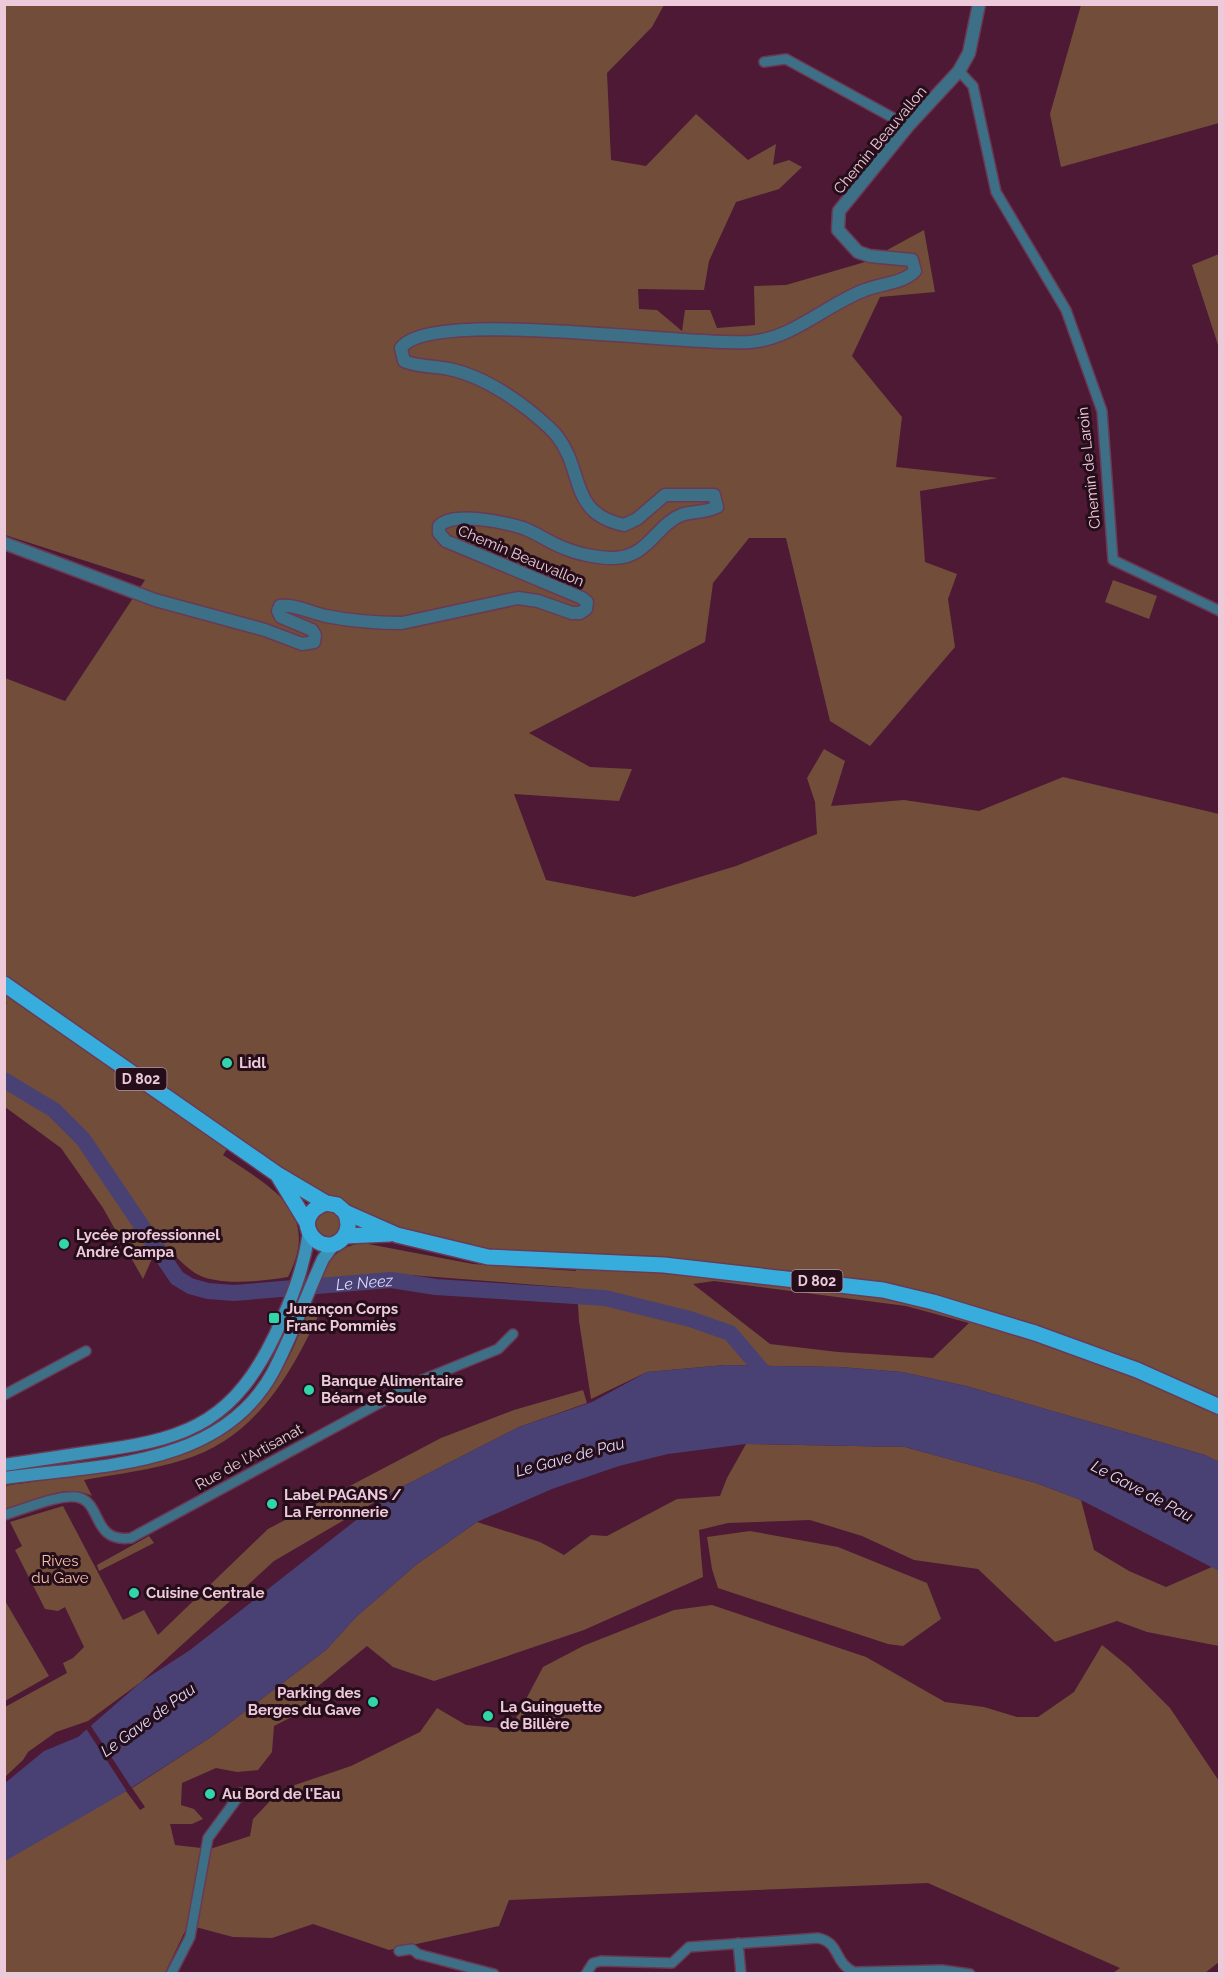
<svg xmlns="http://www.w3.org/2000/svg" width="1224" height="1978" font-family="Raleway,sans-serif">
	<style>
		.green { fill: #724e3a; fill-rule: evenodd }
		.water { fill: #494073 }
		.pier { fill: #4d1935 }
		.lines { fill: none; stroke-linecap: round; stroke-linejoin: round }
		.river { stroke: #494073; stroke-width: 16 }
		.minor-casing { stroke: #6a3953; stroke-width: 12 }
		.tertiary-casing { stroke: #6a3953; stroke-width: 15 }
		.secondary-casing { stroke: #6a3953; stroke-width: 15 }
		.primary-casing { stroke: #6a3953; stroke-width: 18 }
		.minor { stroke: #3d6f86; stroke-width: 9 }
		.tertiary { stroke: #3d6f86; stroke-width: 12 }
		.secondary { stroke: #3d92b7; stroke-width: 12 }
		.primary { stroke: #37addd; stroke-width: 15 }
		.poi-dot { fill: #32d4a9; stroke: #250e1a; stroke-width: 2 }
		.labels { text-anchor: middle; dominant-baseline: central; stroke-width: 6; stroke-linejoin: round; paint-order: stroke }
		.shield { fill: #250e1a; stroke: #b092a0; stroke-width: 1.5 }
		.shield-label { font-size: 14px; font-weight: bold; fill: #eccad9 }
		.street-label { font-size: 15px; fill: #eccad9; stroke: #250e1a }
		.poi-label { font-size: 15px; font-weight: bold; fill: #eccad9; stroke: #250e1a; text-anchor: start }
		.park-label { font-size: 15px; fill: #f7c4a9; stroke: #250e1a }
		.water-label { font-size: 16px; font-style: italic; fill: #dddafc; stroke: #250e1a }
	</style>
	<rect width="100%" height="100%" fill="#4d1935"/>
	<g class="green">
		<path d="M5 5H664L652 27 607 73 611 160 646 166 696 114 748 160 776 144 773 165 789 160 802 167 779 189 736 202 709 261 704 290 638 289 639 309 657 310 682 331 685 310H710L717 328 755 325 754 286 786 285 865 262 924 230 935 292 880 297 852 356 902 417 896 467 998 478 920 491 925 562 957 574 948 599 955 647 870 746 830 721 786 538H749L713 583 705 642 529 733 590 767 632 769 619 801 514 794 546 880 634 897 736 866 817 834 815 802 807 778 824 749 845 761 831 806 904 800 979 811 1063 777 1219 814V1462L1205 1455 966 1386 902 1372 840 1367 725 1365 647 1372 591 1399 579 1321 577 1288 397 1274 321 1280C329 1258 339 1246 363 1243L473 1264 576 1271V1261L542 1258 342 1222 340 1231 333 1237 320 1235 315 1223 322 1212 227 1149 223 1155C270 1187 322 1211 288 1277 264 1281 217 1287 195 1273 183 1265 172 1252 160 1241L143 1279 103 1208 61 1148 5 1107 4 1005 7 1003 4 1000 5 678 65 701 145 580 5 535ZM714 1281 906 1306 969 1323 933 1358 838 1352 770 1344 693 1284Z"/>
		<polygon points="1081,5 1219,5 1219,123 1061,167 1050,114"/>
		<polygon points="1219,254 1219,348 1192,265"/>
		<polygon points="1113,580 1157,596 1149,619 1105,602"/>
		<path d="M310 1304 321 1310C291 1374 256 1438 183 1460 151 1470 117 1474 84 1480L92 1496C63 1481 34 1504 5 1509V1486C154 1463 256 1474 310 1304Z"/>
		<polygon points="583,1390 587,1403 519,1427 392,1492 274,1561 141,1682 88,1721 56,1732 28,1752 23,1760 5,1777 5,1707 67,1673 63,1663 73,1658 84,1647 65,1607 58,1611 45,1609 15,1550 22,1546 10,1522 63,1506 123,1620 144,1610 158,1635 268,1529 441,1438 514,1410"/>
		<polygon points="746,1444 905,1447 1036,1483 1081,1500 1094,1550 1129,1571 1166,1587 1214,1566 1219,1571 1219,1646 1147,1632 1117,1621 1055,1642 978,1569 914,1560 862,1536 810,1520 728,1523 699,1530 703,1577 584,1630 434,1681 393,1667 367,1646 311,1692 307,1709 274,1726 272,1752 258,1770 237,1772 216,1768 182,1783 181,1805 194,1809 203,1819 192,1824 170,1824 175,1845 210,1849 250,1836 253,1819 270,1801 289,1787 351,1766 420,1732 437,1708 466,1725 500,1728 514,1722 543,1667 583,1646 674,1610 712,1605 866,1657 945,1702 984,1707 1017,1717 1038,1717 1074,1692 1102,1645 1129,1667 1170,1708 1219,1781 1219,1962 1205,1973 1113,1973 1120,1968 928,1883 509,1900 499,1926 389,1950 313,1924 272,1938 233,1937 188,1925 165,1973 5,1973 4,1861 126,1791 140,1810 145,1807 132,1788 211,1737 326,1650 356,1617 417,1564 477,1522 540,1542 564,1555 591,1535 607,1536 677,1499 720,1496 727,1478"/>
		<polygon points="750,1531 838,1547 927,1583 941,1619 903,1646 888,1644 718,1588 712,1569 707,1537"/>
		<polygon points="149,1536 154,1543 99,1571 97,1565"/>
		<polygon points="4,1599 49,1676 5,1701 4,1701"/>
	</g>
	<polygon class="water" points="725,1365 840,1367 902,1372 966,1386 1205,1455 1219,1462 1219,1571 1081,1500 1036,1483 905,1447 746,1444 668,1454 619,1466 552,1489 477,1522 417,1564 356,1617 326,1650 211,1737 120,1795 5,1861 5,1783 44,1751 78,1737 141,1682 190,1650 392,1492 519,1427 592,1402 647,1372"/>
	<polygon class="pier" points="89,1723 133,1790 128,1793 85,1727"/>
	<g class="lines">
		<path class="river" id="s1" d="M4 1080 54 1110 83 1139 177 1278 190 1286 208 1291 234 1293 391 1280 436 1287 605 1298 690 1319 730 1333 771 1381"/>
		<g class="minor-casing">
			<g id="minor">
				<polyline points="764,62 786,59 908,126"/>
				<polyline points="959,71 973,86 996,192 1066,310 1102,411 1113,560 1220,611"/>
				<polyline points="4,1395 86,1351"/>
				<path d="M4 1515C22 1510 59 1494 77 1497 103 1502 91 1543 131 1538L422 1380 498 1349 513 1334"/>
				<polyline points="738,1943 741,1974"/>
				<polyline points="399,1951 412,1949 418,1954 494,1974"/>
				<polyline points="171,1974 190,1937 208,1838 241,1793"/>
				<path d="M586 1974 593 1963 601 1961 672 1963 689 1947 818 1938C841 1943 833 1962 854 1972L942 1970 970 1974"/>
			</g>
		</g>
		<g class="tertiary-casing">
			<path id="tertiary" d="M4 543 155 600 265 630 302 644 314 642 315 635 312 630 281 617 278 611 280 606C295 604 311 613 326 616 351 621 377 623 402 623L518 598 538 601 572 613H580L586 609 587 602 582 598 446 541 439 533V526C453 511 504 522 523 528 537 533 550 543 564 548 578 554 598 558 613 558 648 558 656 525 681 515 693 511 705 513 717 507L714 495H665L637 519 624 525C568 513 585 472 557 436 550 427 538 418 530 411 507 393 478 375 449 369 433 366 418 367 404 361L401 348C430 307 692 347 750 342 792 339 827 304 865 290 882 283 902 284 915 271L912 260 870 256 858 252 838 230 839 211 908 126 959 71 969 53 979 4"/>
		</g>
		<g class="secondary-casing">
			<g id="secondary">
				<path d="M4 1465C38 1460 71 1455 104 1450 192 1438 235 1418 275 1335 291 1301 304 1269 309 1231"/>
				<path d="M4 1478C98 1465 221 1468 273 1372 292 1336 306 1296 323 1259L334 1244"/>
			</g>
		</g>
		<g class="primary-casing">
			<g id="primary">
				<polyline points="4,984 277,1174 326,1203 337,1205 345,1212 397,1235 488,1257 664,1265 883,1290 933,1302 1035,1333 1137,1370 1220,1407"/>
				<polyline points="279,1177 307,1223"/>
				<path d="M326 1203C285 1218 322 1262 343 1238 350 1230 349 1221 345 1212"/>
				<polyline points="345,1236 390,1234"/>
			</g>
		</g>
		<use href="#minor" class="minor"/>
		<use href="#tertiary" class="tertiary"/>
		<use href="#secondary" class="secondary"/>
		<use href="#primary" class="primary"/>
	</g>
	<g class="poi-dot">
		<circle cx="227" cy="1063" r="6"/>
		<circle cx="64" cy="1244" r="6"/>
		<rect x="268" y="1312" width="12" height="12" rx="3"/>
		<circle cx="309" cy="1390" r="6"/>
		<circle cx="272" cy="1504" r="6"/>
		<circle cx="134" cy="1593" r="6"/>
		<circle cx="373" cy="1702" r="6"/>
		<circle cx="488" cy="1716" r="6"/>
		<circle cx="210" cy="1794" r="6"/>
	</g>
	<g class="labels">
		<g class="shield">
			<rect x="115.5" y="1068" width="51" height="22" rx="4.5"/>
			<rect x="791.5" y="1270" width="51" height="22" rx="4.5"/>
		</g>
		<g class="shield-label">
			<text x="141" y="1079">D 802</text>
			<text x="817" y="1281">D 802</text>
		</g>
		<g class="street-label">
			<text transform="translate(880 140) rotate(-50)">Chemin Beauvallon</text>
			<text transform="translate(1089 468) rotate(-96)">Chemin de Laroin</text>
			<text transform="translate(521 556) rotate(23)">Chemin Beauvallon</text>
			<text transform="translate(249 1457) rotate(-29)">Rue de l'Artisanat</text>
		</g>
		<g class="poi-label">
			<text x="239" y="1063">Lidl</text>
			<text x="76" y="1235">Lycée professionnel<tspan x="76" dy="17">André Campa</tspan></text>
			<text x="286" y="1309">Jurançon Corps<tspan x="286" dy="17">Franc Pommiès</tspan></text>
			<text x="321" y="1381">Banque Alimentaire<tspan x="321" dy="17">Béarn et Soule</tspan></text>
			<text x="284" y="1495">Label PAGANS /<tspan x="284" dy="17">La Ferronnerie</tspan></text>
			<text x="146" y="1593">Cuisine Centrale</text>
			<text x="361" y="1693" text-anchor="end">Parking des<tspan x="361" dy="17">Berges du Gave</tspan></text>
			<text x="500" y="1707">La Guinguette<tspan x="500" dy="17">de Billère</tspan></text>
			<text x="222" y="1794">Au Bord de l'Eau</text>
		</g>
		<g class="park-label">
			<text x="60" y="1561">Rives<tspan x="60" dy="17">du Gave</tspan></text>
		</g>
		<g class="water-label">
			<text stroke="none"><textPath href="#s1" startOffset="458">Le Neez</textPath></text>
			<text transform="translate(570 1457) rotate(-15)">Le Gave de Pau</text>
			<text transform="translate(1142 1491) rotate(28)">Le Gave de Pau</text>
			<text transform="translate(148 1720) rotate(-36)">Le Gave de Pau</text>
		</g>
	</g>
	<rect width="1224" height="1978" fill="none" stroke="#eccad9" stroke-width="12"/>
</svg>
